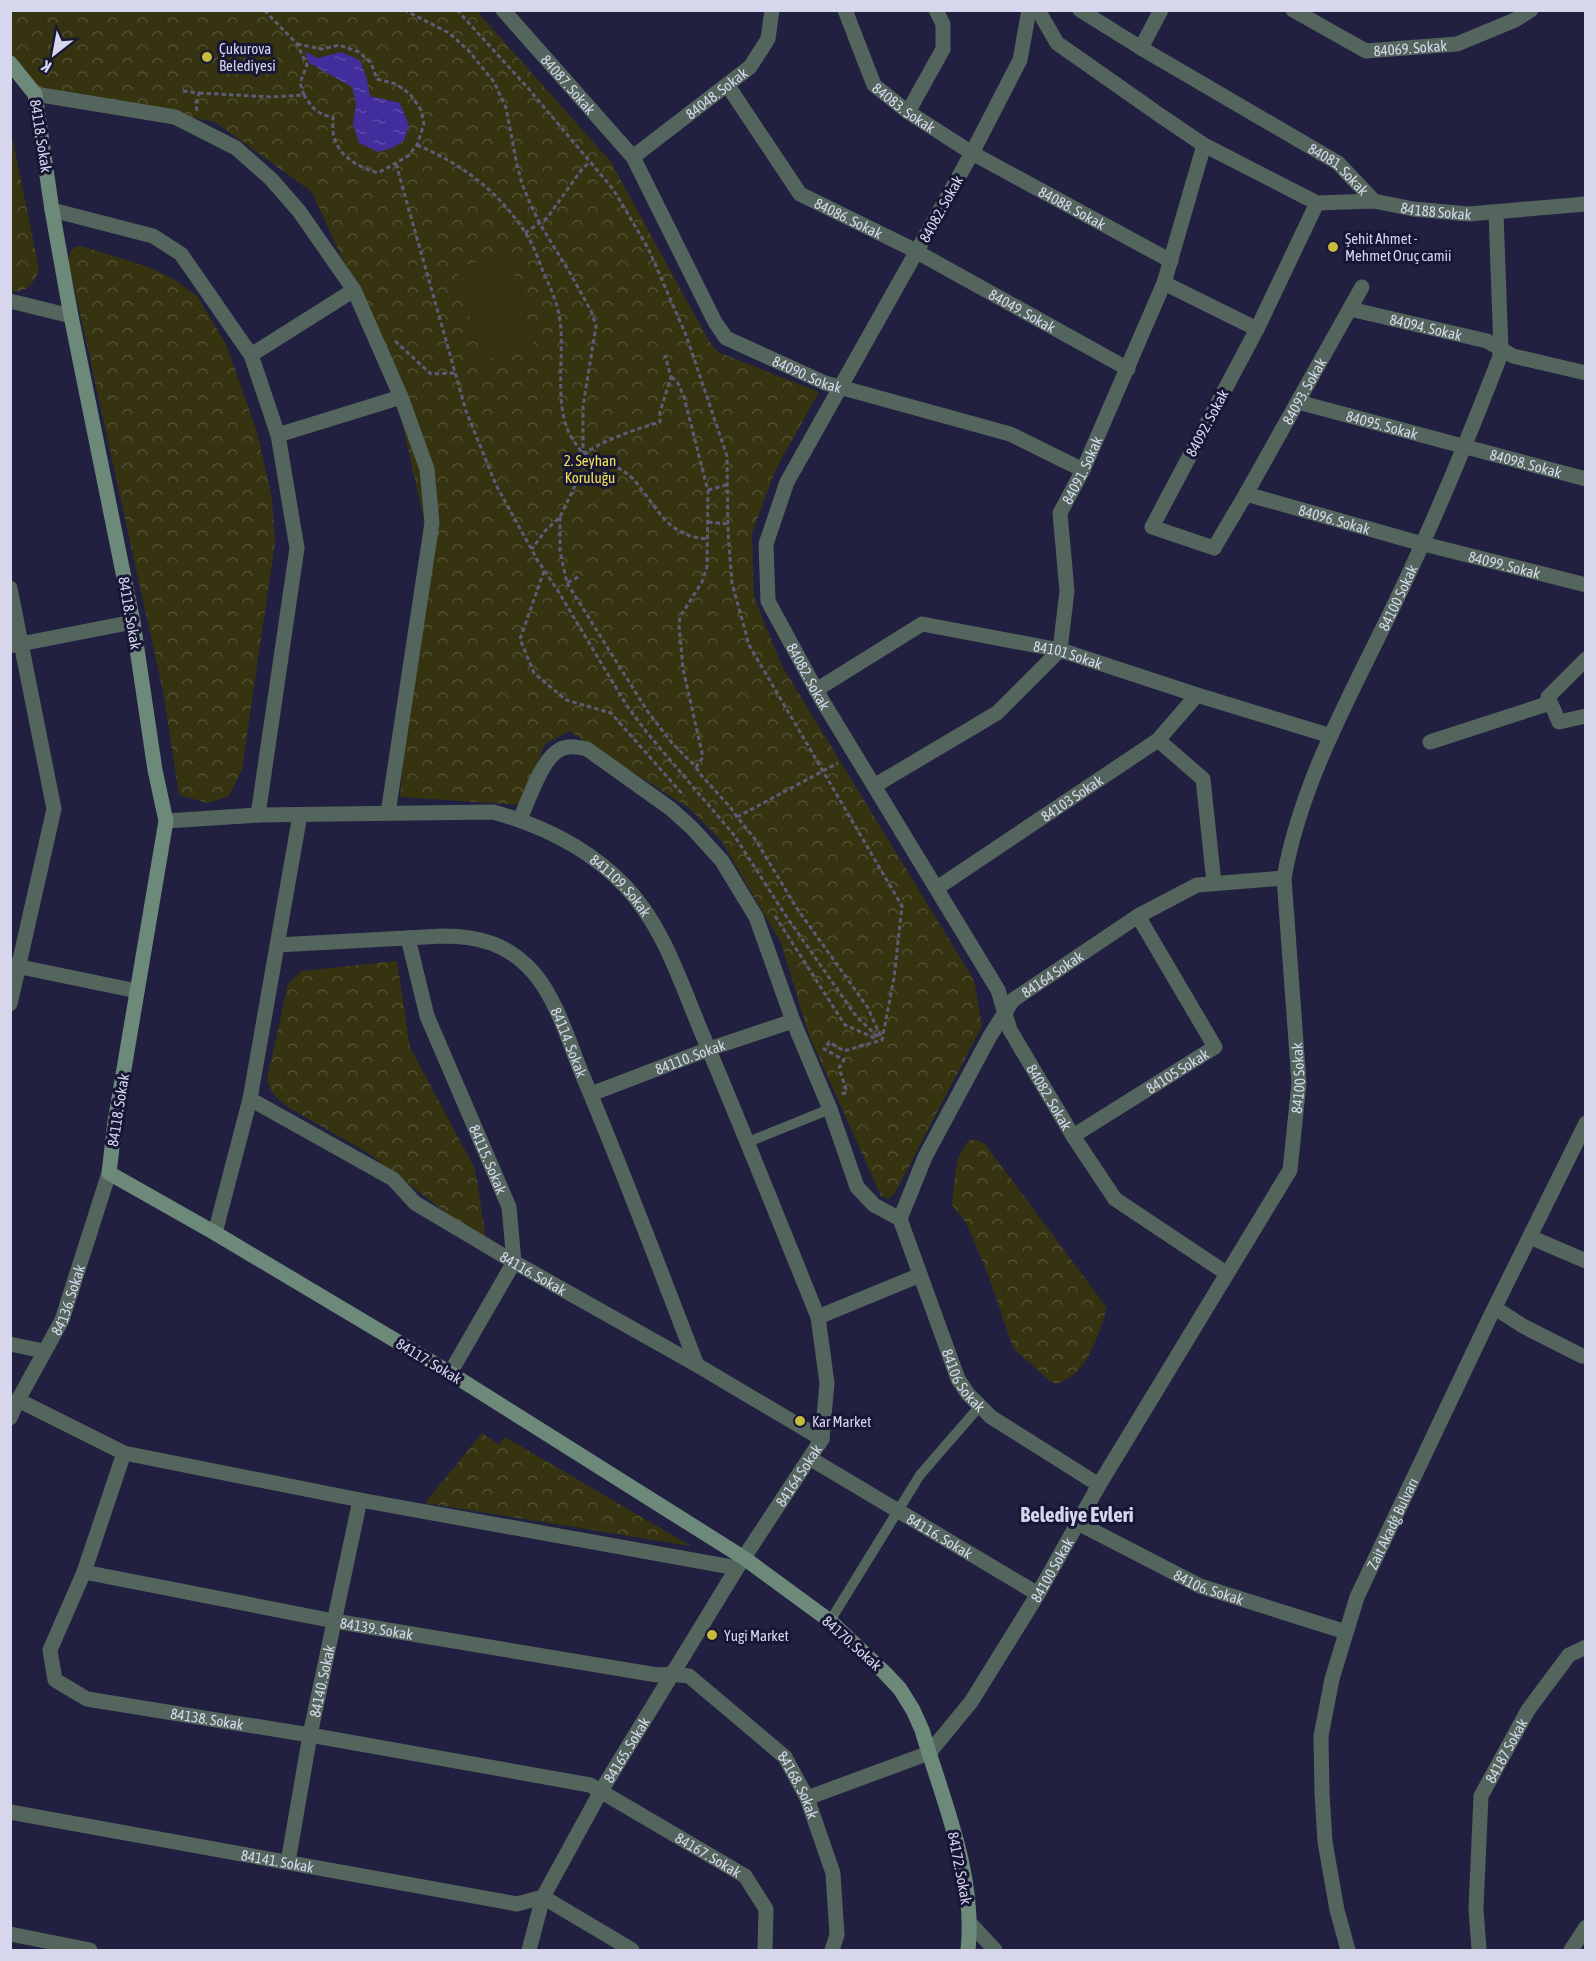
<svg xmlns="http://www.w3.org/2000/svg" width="1596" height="1961" font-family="'Asap Condensed',sans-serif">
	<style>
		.forest { fill: url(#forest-crowns) }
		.garden { fill: #363310 }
		.water { fill: url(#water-ripples) }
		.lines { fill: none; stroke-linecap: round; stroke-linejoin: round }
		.path { stroke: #5c5c78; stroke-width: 3; stroke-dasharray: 4.5 3; stroke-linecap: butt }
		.service { stroke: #53655c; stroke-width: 10 }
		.minor { stroke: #53655c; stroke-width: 15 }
		.tertiary { stroke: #53655c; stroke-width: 15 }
		.secondary { stroke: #6c897a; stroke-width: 15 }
		.poi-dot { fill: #c7bb3b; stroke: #181635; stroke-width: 2 }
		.labels { text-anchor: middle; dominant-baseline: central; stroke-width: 6; stroke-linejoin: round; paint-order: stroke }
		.poi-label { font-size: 15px; fill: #d6d7ec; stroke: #181635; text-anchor: start }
		.street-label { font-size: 15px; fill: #d6d7ec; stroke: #181635 }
		.park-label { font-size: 15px; fill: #f1e354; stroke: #181635 }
		.district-label { font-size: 21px; font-weight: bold; fill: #d6d7ec; stroke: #181635 }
	</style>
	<defs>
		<pattern id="forest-crowns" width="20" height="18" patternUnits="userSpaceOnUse" patternTransform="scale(1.5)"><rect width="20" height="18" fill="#363310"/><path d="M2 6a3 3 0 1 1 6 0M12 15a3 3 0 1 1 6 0" fill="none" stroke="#525033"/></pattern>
		<pattern id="water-ripples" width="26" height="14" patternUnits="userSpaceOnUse" patternTransform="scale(1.5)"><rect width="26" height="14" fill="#412d9c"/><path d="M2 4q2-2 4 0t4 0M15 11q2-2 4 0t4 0" fill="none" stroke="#5c4baa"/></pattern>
	</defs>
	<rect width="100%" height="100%" fill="#212040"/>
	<g class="forest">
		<polygon points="10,11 477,11 611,162 709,341 718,352 819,392 775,471 752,533 754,597 782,666 974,980 982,1026 895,1193 888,1199 881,1196 809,1035 781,943 722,842 690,809 569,731 545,744 521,805 400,797 424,520 388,360 312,192 215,122 30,86 11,58"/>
		<path d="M10 126 39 269C35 283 26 293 10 292Z"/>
		<polygon points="81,246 149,267 175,280 197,296 226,344 257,432 272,498 275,543 242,769 229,796 208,803 179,795 163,691 68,259 73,248"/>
		<path d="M397 961 410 1047 475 1169 487 1244 368 1153 288 1107C277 1099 270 1093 267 1079L288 984 301 971Z"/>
		<path d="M969 1140H977L985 1144 1107 1308C1097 1337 1089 1374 1056 1384L1050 1381 1013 1348 989 1277 966 1223 952 1205C955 1183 953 1158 969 1140Z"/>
		<polygon points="482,1433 499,1445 505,1437 691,1546 425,1503"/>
	</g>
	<polygon class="garden" points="509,254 535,350 482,360 456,268"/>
	<polygon class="water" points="305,52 318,58 341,52 360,60 367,80 370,96 400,103 409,126 404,141 392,148 378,152 359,143 353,124 356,104 352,87 309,63"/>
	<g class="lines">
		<g class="path">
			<polyline points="404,10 449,33 468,50 494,82 506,108 517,165 522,184 530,203 540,224 570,273 591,311 596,326 583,406 583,454 586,463 560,517 545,531 532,549"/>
			<polyline points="457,10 527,87 613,189 648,248 686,335 727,456 728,532 732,583 749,645 902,906 894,978 882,1040 868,1008 796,907 755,839 737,817 731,808 701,775 696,767"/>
			<path d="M297 44 322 49 339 45 359 52 371 63 377 79 396 84 410 94 421 110 424 124 417 145 408 156 378 173C359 167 340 158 334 137 332 131 333 123 333 117 318 115 311 107 304 95"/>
			<polyline points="183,91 199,93 196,103 197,111"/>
			<polyline points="199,93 271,97 304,95 300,83 307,65 297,44 264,10"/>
			<path d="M417 145C464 165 501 193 528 237 535 248 539 262 544 274 553 293 560 309 561 331 563 362 555 406 570 435 574 442 579 448 583 454 600 458 616 465 630 476 636 481 640 488 645 494 664 520 674 536 707 539"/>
			<polyline points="396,164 466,411 496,485 538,561 558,591 627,706 648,734 734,835 784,913 856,1016 880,1039"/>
			<polyline points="525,233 547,218 582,169 590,162"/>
			<polyline points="395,341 431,374 455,373"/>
			<path d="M583 454C607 439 633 430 660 422V412L671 377 665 355"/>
			<polyline points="708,490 726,485"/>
			<polyline points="560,517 560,551 567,583 580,576"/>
			<polyline points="708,522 727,524"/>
			<polyline points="544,571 520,639 534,673 566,700 611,713 684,796"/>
			<polyline points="567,583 648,712 672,743 696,767 703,757 683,669 679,625 680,617 702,582 707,567 708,491 684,397 677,381 671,377"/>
			<polyline points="737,817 838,763"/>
			<polyline points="775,916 845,1025 877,1039"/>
			<polyline points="842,1094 847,1092 839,1068 844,1060 824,1049 829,1042 844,1051 882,1040"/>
		</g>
		<g class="service">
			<polyline points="748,1142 830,1109"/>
			<polyline points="830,1621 920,1475 979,1407"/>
		</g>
		<g class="minor">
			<path id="s1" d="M503 10 633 157 715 322 726 338 825 383 1010 434 1083 470"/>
			<path id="s2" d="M845 10 874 85 908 112 972 153 1171 261"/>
			<path id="s3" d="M1029 10 1020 60 972 153 787 482 766 544 768 601 820 697 998 990 1010 1030 1073 1136 1115 1199 1226 1273"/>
			<path id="s4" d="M1038 10 1057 43 1161 116 1204 145 1317 203 1374 201 1413 209 1469 214 1586 204"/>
			<path id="s5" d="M1080 10 1141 48 1338 163 1374 201"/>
			<path id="s6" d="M1293 10 1366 51 1457 44 1515 20 1531 10"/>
			<polyline points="1141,48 1161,10"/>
			<path id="s7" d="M728 86 800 194 908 247 1128 369"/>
			<polyline points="35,94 175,117 236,148 271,179 299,211 354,290 401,397 427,469 432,523 388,813"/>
			<polyline points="908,112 943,49 943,24 936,10"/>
			<path id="s8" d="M633 157 750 67 768 39 772 10"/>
			<path id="s9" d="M1317 203 1257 329 1152 527 1214 548 1246 494 1362 287"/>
			<polyline points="52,210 153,236 181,254 251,355 278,435 297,548 258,815"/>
			<polyline points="1164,283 1257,329"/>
			<polyline points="10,301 71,316"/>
			<path id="s10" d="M1350 309 1487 341 1513 356 1586 373"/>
			<polyline points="251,355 354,290"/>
			<path id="s11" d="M1298 402 1586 479"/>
			<polyline points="278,435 401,397"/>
			<path id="s12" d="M1246 494 1412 541 1586 585"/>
			<polyline points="10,588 54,809 10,1004"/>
			<polyline points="10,646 133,622"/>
			<polyline points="1586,659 1548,697 1559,722 1586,716"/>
			<path id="s13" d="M816 690 922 624 1060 650 1197 695 1331 736"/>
			<polyline points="1158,740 1203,779 1214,883"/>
			<polyline points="1430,742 1550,703"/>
			<path id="s14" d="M874 786 997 713 1060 650 1067 591 1060 513 1083 470 1164 283 1204 145"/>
			<path d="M520 819C529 800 541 760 559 750 568 745 578 747 587 749L671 809 692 828 722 861 756 917 793 1021 830 1109 857 1187 874 1205 900 1219"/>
			<path id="s15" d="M166 821 258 815 493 812C544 826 589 848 626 887 663 926 680 981 701 1031 741 1125 779 1221 818 1317"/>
			<path id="s16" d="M937 888 1158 740 1197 695"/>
			<path id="s17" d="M408 938 427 1016 509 1207 514 1262 450 1373"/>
			<path id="s18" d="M277 945 443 936C479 936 508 944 533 972 556 998 569 1042 582 1074 623 1170 659 1268 697 1365"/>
			<polyline points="11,965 137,991"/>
			<path id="s19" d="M591 1094 709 1049 793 1021"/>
			<path id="s20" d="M250 1099 393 1179 415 1203 514 1262 697 1365 822 1439"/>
			<path id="s21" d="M1073 1136 1215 1047 1138 916"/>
			<path id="s22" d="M900 1219 925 1157 990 1036 1013 1000 1138 916 1197 885 1284 878"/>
			<path id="s23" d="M900 1219 958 1379 968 1394 991 1417 1099 1485"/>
			<polyline points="215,1233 250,1099 300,815"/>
			<polyline points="1530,1237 1586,1261"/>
			<polyline points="1495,1308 1523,1326 1582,1356 1586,1356"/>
			<polyline points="10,1344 43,1351"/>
			<polyline points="18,1400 124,1453 360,1500 737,1568"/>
			<path id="s24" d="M10 1418 18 1400 62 1320 109 1173"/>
			<path id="s25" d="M124 1453 84 1572 50 1650 55 1680 87 1699 310 1735 590 1785 745 1876 766 1909 765 1950"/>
			<path id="s26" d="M811 1459 1038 1594"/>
			<path id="s27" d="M1078 1523 1200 1586 1346 1632"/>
			<path id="s28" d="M84 1572 334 1621 657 1675 672 1674 689 1676 785 1757 807 1798 833 1873 837 1935 832 1950"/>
			<path id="s29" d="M807 1798 929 1753 971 1702 1038 1594 1099 1485 1290 1170 1299 1083 1284 878C1301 781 1352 693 1394 605 1433 524 1467 442 1499 359L1501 350 1496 213"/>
			<path id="s30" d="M10 1812 517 1904 543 1897 632 1950"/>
			<path id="s31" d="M288 1862 310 1735 360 1500"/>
			<polyline points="970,1923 995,1950"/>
			<polyline points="10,1934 90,1950"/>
			<path id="s32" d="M529 1950 543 1897 601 1791 737 1568 822 1439 827 1383 818 1317 920 1275"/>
			<path id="s33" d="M1479 1950 1476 1908 1481 1796 1528 1710 1569 1655 1586 1647"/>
			<polyline points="1571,1950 1586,1927"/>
		</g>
		<path class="tertiary" id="s34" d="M1348 1950 1337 1910 1325 1842 1322 1792 1321 1736 1332 1679 1357 1597 1489 1319 1586 1123"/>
		<path class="secondary" d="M10 63 35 94 52 210 71 316 133 622 155 770 166 821 115 1122 109 1173 215 1233 450 1373 744 1558 830 1621 885 1673 900 1689 913 1710 922 1730C943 1801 976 1875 968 1950"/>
	</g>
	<g class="poi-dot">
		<circle cx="207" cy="57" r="6"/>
		<circle cx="1333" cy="247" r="6"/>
		<circle cx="800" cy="1421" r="6"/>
		<circle cx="712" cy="1635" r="6"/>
	</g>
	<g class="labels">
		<g class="poi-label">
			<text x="219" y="48">Çukurova<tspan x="219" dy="17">Belediyesi</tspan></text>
			<text x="1345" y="238">Şehit Ahmet -<tspan x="1345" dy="17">Mehmet Oruç camii</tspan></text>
			<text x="812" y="1421">Kar Market</text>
			<text x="724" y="1635">Yugi Market</text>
		</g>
		<g class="street-label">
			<text stroke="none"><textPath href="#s6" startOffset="128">84069. Sokak</textPath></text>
			<text stroke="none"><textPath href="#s1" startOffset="99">84087. Sokak</textPath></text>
			<text stroke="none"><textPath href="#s8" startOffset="105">84048. Sokak</textPath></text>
			<text stroke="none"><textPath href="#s2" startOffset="118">84083. Sokak</textPath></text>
			<text transform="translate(41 136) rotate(81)">84118. Sokak</text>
			<text stroke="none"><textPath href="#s5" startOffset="304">84081. Sokak</textPath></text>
			<text stroke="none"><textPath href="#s2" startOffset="314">84088. Sokak</textPath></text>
			<text transform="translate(941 209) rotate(-61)">84082. Sokak</text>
			<text stroke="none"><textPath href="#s4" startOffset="464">84188 Sokak</textPath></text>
			<text stroke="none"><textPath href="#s7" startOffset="184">84086. Sokak</textPath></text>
			<text stroke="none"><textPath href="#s7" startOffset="381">84049. Sokak</textPath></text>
			<text stroke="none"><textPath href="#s10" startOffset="78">84094. Sokak</textPath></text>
			<text stroke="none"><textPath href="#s1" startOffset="489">84090. Sokak</textPath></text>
			<text stroke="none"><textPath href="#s9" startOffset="610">84093. Sokak</textPath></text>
			<text transform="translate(1207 423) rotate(-62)">84092. Sokak</text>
			<text stroke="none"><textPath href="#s11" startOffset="87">84095. Sokak</textPath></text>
			<text stroke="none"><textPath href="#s11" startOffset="236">84098. Sokak</textPath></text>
			<text stroke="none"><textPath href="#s14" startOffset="418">84091. Sokak</textPath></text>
			<text stroke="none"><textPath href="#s12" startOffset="92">84096. Sokak</textPath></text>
			<text stroke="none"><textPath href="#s12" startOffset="268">84099. Sokak</textPath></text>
			<text stroke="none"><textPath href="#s29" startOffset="1413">84100 Sokak</textPath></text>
			<text transform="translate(130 613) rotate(80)">84118. Sokak</text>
			<text stroke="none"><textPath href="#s13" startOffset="274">84101 Sokak</textPath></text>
			<text stroke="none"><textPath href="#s3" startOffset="741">84082. Sokak</textPath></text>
			<text stroke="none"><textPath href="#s16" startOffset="162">84103 Sokak</textPath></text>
			<text stroke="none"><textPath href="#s15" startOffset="477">841109. Sokak</textPath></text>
			<text stroke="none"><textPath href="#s22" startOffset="294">84164 Sokak</textPath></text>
			<text stroke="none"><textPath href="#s18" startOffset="346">84114. Sokak</textPath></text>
			<text stroke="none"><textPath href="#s19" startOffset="106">84110. Sokak</textPath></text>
			<text stroke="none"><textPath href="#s21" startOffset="123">84105 Sokak</textPath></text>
			<text stroke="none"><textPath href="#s29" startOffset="909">84100 Sokak</textPath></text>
			<text stroke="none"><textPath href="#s3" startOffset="1227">84082. Sokak</textPath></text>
			<text transform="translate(118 1110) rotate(-81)">84118. Sokak</text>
			<text stroke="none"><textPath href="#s17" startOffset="236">84115. Sokak</textPath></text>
			<text stroke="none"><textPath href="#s20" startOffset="334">84116. Sokak</textPath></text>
			<text stroke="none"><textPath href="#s24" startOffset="132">84136. Sokak</textPath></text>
			<text transform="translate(429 1361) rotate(31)">84117. Sokak</text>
			<text stroke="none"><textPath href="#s23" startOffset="174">84106 Sokak</textPath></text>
			<text stroke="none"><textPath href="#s32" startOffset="548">84164 Sokak</textPath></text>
			<text stroke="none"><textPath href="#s34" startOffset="442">Zait Akadğ Bulvarı</textPath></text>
			<text stroke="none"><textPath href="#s26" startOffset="150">84116. Sokak</textPath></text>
			<text stroke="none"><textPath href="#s29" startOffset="351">84100 Sokak</textPath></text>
			<text stroke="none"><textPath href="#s27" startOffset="146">84106. Sokak</textPath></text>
			<text stroke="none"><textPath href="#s28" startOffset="298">84139. Sokak</textPath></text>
			<text transform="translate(852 1643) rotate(42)">84170. Sokak</text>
			<text stroke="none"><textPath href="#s31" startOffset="184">84140. Sokak</textPath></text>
			<text stroke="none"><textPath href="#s25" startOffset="400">84138. Sokak</textPath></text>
			<text stroke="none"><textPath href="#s32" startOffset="224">84165. Sokak</textPath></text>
			<text stroke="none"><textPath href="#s33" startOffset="206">84187 Sokak</textPath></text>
			<text stroke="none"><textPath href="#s28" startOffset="771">84168. Sokak</textPath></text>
			<text stroke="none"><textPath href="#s25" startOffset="926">84167. Sokak</textPath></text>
			<text stroke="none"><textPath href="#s30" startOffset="272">84141. Sokak</textPath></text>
			<text transform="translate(960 1868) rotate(79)">84172. Sokak</text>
		</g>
		<g class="park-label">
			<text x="590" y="460">2. Seyhan<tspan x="590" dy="17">Koruluğu</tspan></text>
		</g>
		<g class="district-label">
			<text x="1077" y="1514">Belediye Evleri</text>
		</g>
	</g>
	<rect width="1596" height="1961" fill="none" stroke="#d6d7ec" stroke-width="24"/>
	<g transform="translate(54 54) rotate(211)" stroke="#181635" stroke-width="4.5" paint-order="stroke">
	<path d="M0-4.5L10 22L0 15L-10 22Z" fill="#d6d7ec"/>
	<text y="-9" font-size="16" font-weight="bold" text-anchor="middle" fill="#d6d7ec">K</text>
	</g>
</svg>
